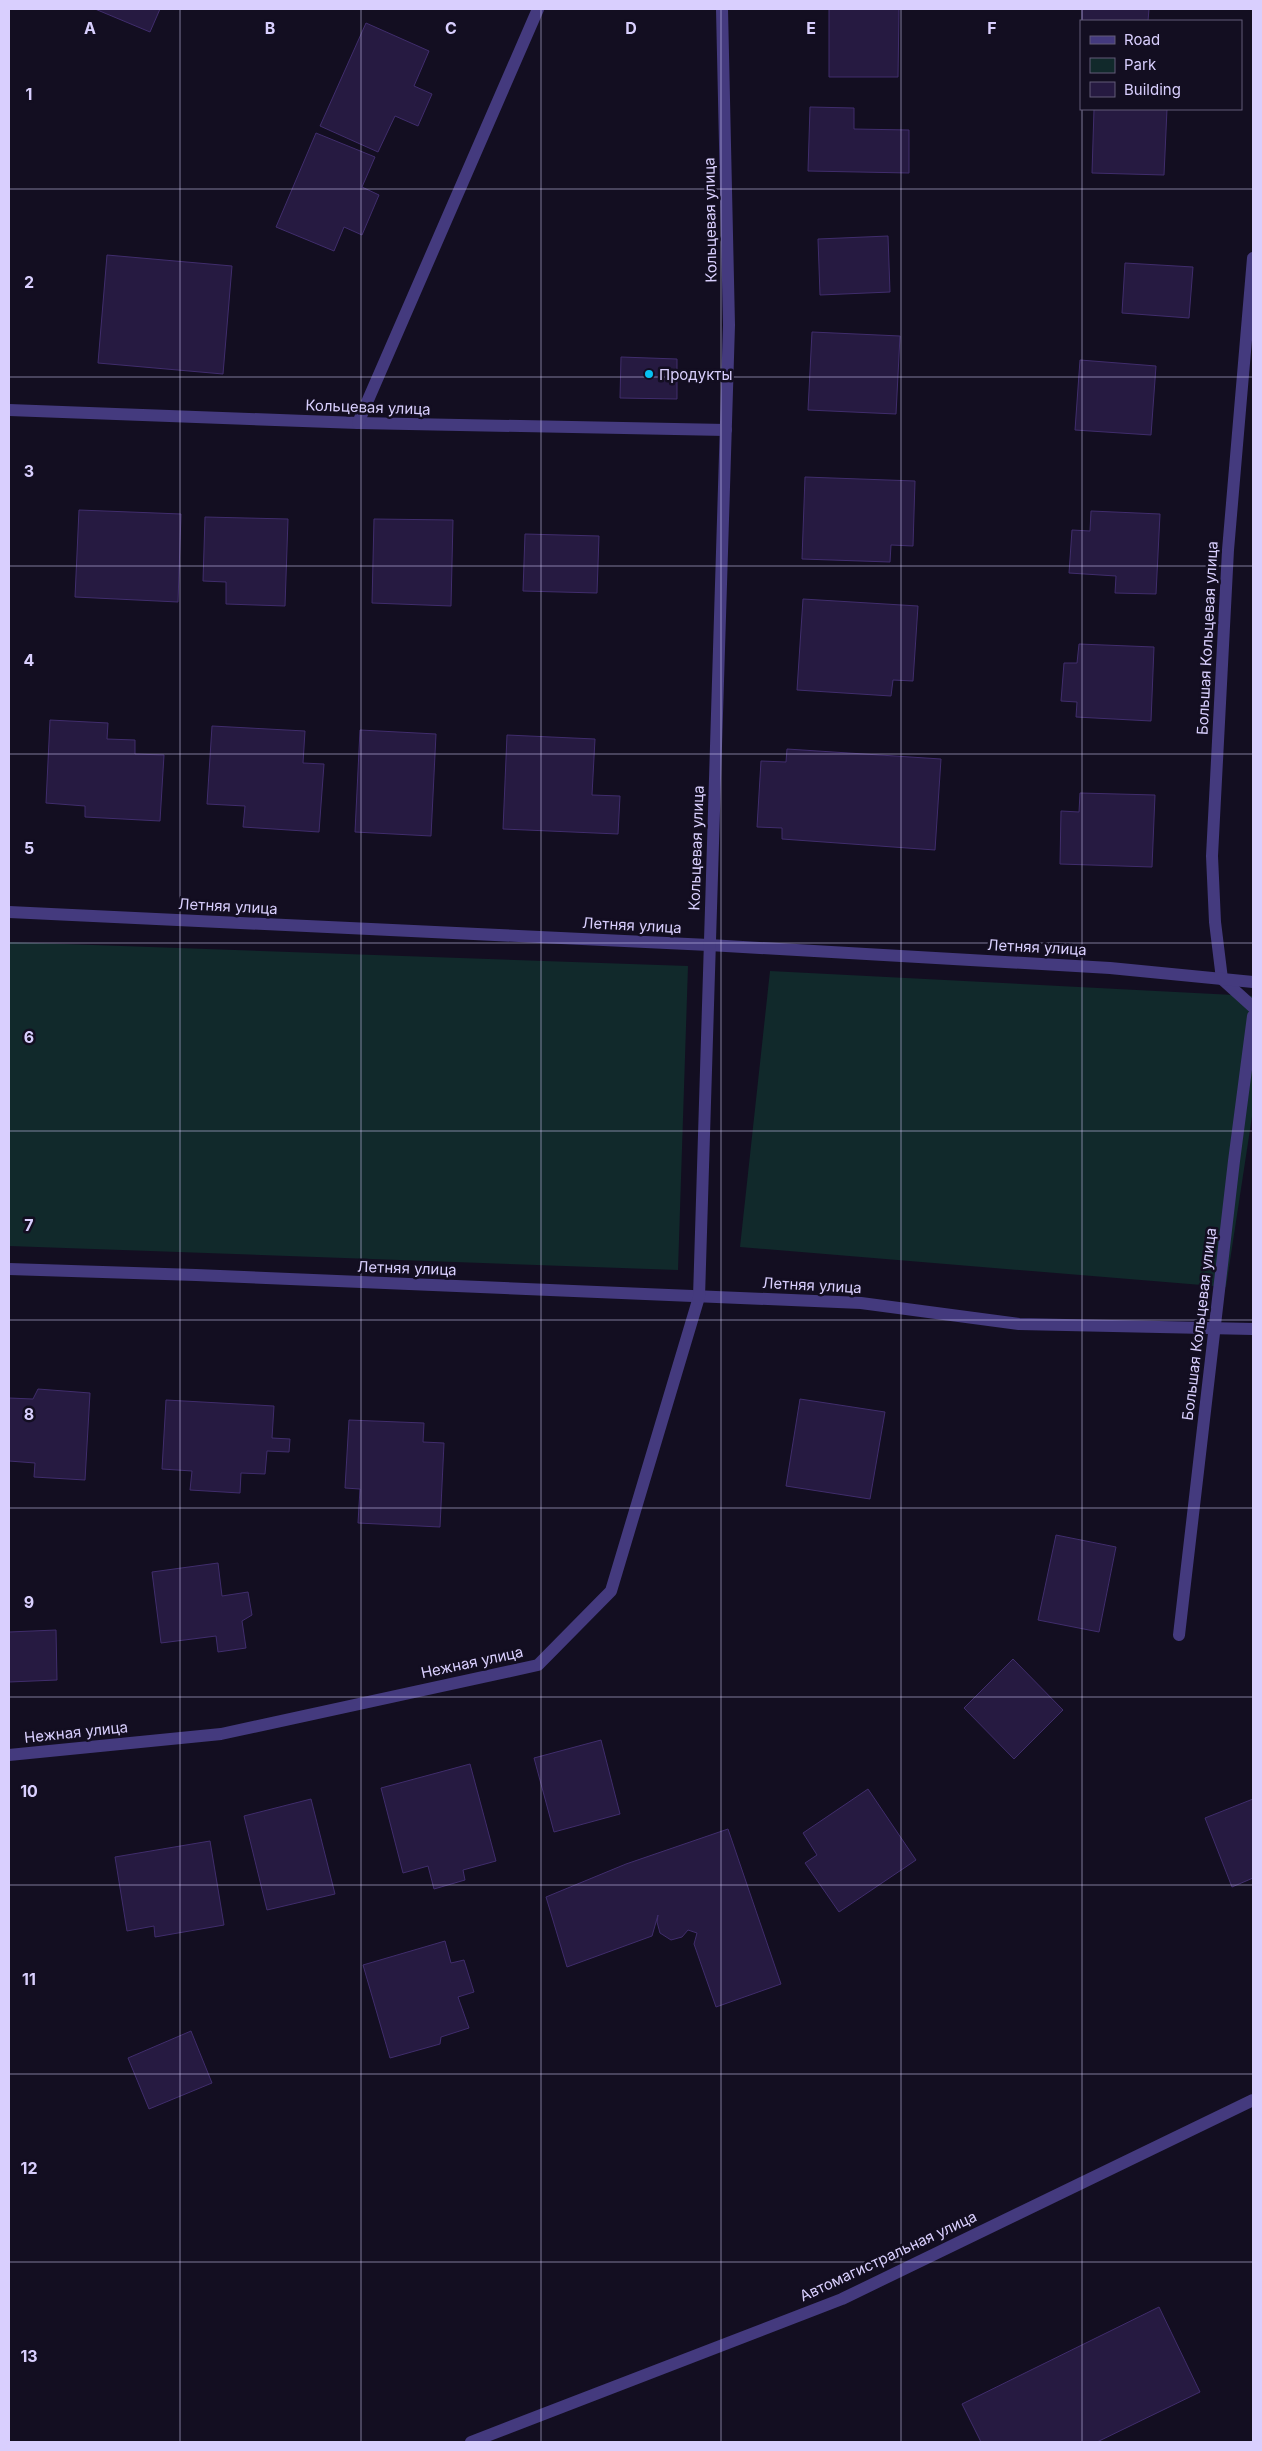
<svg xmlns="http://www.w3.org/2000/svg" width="1262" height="2451" font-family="Inter,sans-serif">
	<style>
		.green { fill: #11292b }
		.building { fill: #261a41; stroke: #402d6c }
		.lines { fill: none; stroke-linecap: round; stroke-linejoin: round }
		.street { stroke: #443a7e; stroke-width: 12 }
		.grid { fill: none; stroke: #d9cffe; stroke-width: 1; stroke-opacity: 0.55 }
		.poi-dot { fill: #07c1f1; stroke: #130e21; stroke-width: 2 }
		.labels { text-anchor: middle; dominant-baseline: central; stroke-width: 5; stroke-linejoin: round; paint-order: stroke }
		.street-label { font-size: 15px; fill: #d9cffe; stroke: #130e21 }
		.poi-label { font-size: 15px; fill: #d9cffe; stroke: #130e21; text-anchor: start }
		.grid-label { font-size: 16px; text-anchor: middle; font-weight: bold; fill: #d9cffe; stroke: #130e21; stroke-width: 5; stroke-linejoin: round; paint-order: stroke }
	</style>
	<rect width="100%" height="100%" fill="#130e21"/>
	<g class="green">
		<polygon points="9,942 688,966 678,1270 9,1246"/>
		<polygon points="770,971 1253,996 1253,1110 1226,1287 740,1247"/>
	</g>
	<g class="building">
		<polygon points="95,9 160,9 150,32"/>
		<polygon points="829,9 899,9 898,77 829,77"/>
		<polygon points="1082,9 1149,9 1148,21 1082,21"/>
		<polygon points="366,23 429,51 414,86 432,94 418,126 395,116 378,152 320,126"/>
		<polygon points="810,107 854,108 854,129 909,130 909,173 808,171"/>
		<polygon points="1094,109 1167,109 1164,175 1092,173"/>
		<polygon points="316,133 375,157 362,187 379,195 362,235 344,227 334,251 276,227"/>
		<polygon points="888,236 890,292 820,295 818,239"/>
		<polygon points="107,255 232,266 223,374 98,363"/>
		<polygon points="1125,263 1193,267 1189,318 1122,313"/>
		<polygon points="812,332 900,336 896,414 808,410"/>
		<polygon points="621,357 677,359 677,399 620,398"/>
		<polygon points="1080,360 1156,366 1151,435 1075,430"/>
		<polygon points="805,477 915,481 913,546 891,545 890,562 802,559"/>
		<polygon points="79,510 181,514 178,602 75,597"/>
		<polygon points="1091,511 1160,514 1156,594 1115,593 1116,576 1069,573 1072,530 1090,531"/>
		<polygon points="205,517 288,519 285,606 226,604 226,582 203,581"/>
		<polygon points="374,519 453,520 451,606 372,603"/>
		<polygon points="525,534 599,536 597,593 523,591"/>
		<polygon points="803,599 918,606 913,681 893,680 891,696 797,690"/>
		<polygon points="1079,644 1154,647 1151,721 1076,717 1077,702 1061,701 1064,663 1077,663"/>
		<polygon points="50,720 108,723 107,739 135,740 135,754 164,755 160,821 85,817 85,806 46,803"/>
		<polygon points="212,726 305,731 303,763 324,764 319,832 243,827 245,806 207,804"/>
		<polygon points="360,730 436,734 431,836 355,832"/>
		<polygon points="507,735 595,739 592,795 620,796 618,834 503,829"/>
		<polygon points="787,749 941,759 935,850 782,839 782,828 757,827 761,761 786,762"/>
		<polygon points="1080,793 1155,795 1152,867 1060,864 1061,811 1079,812"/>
		<polygon points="38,1389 90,1393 85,1480 34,1477 35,1463 9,1461 9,1398 33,1399"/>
		<polygon points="800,1399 885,1412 870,1499 786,1486"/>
		<polygon points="166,1400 274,1406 272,1438 290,1439 289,1452 267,1451 265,1474 241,1473 240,1493 190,1490 192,1471 162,1469"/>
		<polygon points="349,1420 424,1423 423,1442 444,1443 440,1527 358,1523 360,1489 345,1488"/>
		<polygon points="1056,1535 1116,1547 1099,1632 1038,1620"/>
		<polygon points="218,1563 222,1596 248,1592 252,1615 242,1621 246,1648 218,1652 216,1636 161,1643 152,1572"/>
		<polygon points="56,1630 57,1680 9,1682 9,1632"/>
		<polygon points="1013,1659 1063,1710 1014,1759 964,1708"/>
		<polygon points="601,1740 620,1814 554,1832 534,1758"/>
		<polygon points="470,1764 496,1861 463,1870 465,1880 434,1889 428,1866 403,1873 381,1788"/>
		<polygon points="868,1789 916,1860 839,1912 805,1863 817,1855 803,1833"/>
		<polygon points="311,1799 335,1894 267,1910 244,1816"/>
		<polygon points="1253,1799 1253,1878 1232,1887 1205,1818"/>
		<polygon points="728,1829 781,1984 716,2007 694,1944 697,1933 688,1930 682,1937 671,1940 660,1933 657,1922 658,1915 652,1936 567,1967 546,1897 626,1864"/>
		<polygon points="210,1841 224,1925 155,1937 154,1926 127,1931 115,1857"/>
		<polygon points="445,1941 451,1963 464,1960 474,1992 458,1997 469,2028 441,2037 440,2044 390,2058 363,1965"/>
		<polygon points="191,2031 212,2083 149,2109 128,2058"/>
		<polygon points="1159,2307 1200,2392 1097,2442 981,2442 962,2404"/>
	</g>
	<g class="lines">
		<g class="street">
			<polyline points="1253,258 1228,550 1212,856 1215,922 1222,979 1253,1007"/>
			<polyline points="9,410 358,423 726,430"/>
			<polyline points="358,423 538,9"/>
			<polyline points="9,912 709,945 1110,968 1253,982"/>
			<polyline points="9,1269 196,1275 861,1303 1019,1324 1253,1329"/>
			<polyline points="1179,1635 1234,1161 1253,1016"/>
			<polyline points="9,1755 221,1734 538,1665 611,1591 699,1297 729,325 722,9"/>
			<polyline points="471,2442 842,2299 1253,2100"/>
		</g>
	</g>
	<path class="grid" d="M180 9V2442M361 9V2442M541 9V2442M721 9V2442M901 9V2442M1082 9V21M1082 109V2442M9 189H1253M9 377H1253M9 566H1253M9 754H1253M9 943H1253M9 1131H1253M9 1320H1253M9 1508H1253M9 1697H1253M9 1885H1253M9 2074H1253M9 2262H1253"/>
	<circle class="poi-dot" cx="649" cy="374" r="5"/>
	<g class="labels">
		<g class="street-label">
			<text transform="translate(710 220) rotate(-91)">Кольцевая улица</text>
			<text transform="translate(368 407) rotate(2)">Кольцевая улица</text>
			<text transform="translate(1207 638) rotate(-87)">Большая Кольцевая улица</text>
			<text transform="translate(696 848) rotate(-88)">Кольцевая улица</text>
			<text transform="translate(228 906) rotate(3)">Летняя улица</text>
			<text transform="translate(632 925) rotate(3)">Летняя улица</text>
			<text transform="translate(1037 947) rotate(3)">Летняя улица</text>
			<text transform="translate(407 1268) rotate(2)">Летняя улица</text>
			<text transform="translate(812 1285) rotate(3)">Летняя улица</text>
			<text transform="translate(1199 1324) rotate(-83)">Большая Кольцевая улица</text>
			<text transform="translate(472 1662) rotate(-12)">Нежная улица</text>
			<text transform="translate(76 1732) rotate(-6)">Нежная улица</text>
			<text transform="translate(888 2256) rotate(-25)">Автомагистральная улица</text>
		</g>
		<g class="poi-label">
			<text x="659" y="374">Продукты</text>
		</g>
	</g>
	<g class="grid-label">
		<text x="90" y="34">A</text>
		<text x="270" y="34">B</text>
		<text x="451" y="34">C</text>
		<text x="631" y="34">D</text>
		<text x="811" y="34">E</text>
		<text x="992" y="34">F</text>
		<text x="29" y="100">1</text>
		<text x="29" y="288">2</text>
		<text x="29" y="477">3</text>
		<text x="29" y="666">4</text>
		<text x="29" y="854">5</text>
		<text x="29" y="1043">6</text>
		<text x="29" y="1231">7</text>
		<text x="29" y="1420">8</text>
		<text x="29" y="1608">9</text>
		<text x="29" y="1797">10</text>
		<text x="29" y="1985">11</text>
		<text x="29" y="2174">12</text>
		<text x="29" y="2362">13</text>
	</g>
	<rect width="1262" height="2451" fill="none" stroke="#d9cffe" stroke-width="20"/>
	<rect x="1080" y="20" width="162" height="90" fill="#130e21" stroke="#625b79"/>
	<rect x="1090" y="36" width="25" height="8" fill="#443a7e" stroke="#625b79"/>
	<text x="1124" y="45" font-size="15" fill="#d9cffe">Road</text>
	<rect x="1090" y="58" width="25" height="15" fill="#11292b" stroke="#625b79"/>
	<text x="1124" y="70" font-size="15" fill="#d9cffe">Park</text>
	<rect x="1090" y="82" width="25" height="15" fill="#261a41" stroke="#625b79"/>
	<text x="1124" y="95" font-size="15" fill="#d9cffe">Building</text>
</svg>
